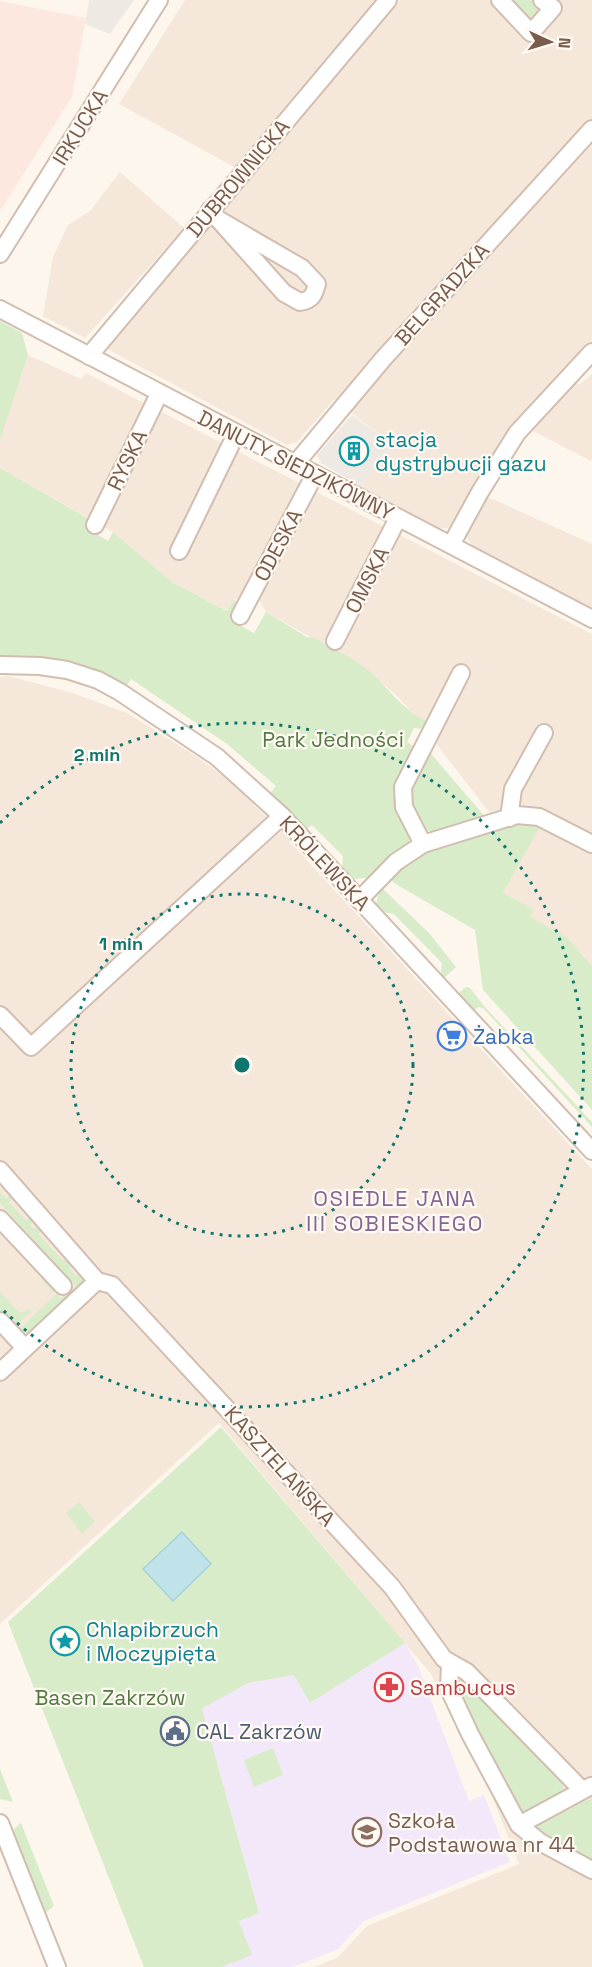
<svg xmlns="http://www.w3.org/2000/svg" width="592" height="1967" font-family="'Space Grotesk',sans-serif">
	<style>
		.residential { fill: #f5e8da }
		.commercial { fill: #fde8e0 }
		.industrial { fill: #efe9e4 }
		.education { fill: #f3e8fa }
		.green { fill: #d8ecc9 }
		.water { fill: #bfe3e8; stroke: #a5d3da; stroke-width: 1.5 }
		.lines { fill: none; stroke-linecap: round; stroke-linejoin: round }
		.minor-casing { stroke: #d1beb0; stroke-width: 20 }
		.minor { stroke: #fff; stroke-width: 16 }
		.ring { fill: none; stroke: #0f766e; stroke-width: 3; stroke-dasharray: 3 6 }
		.labels { text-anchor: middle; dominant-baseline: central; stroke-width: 4.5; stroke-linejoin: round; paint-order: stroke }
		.street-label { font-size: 21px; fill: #7a5c4d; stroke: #fffaf3 }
		.culture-label { font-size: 21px; fill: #0d838f; stroke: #fffaf3; text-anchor: start }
		.park-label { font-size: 21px; fill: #537a41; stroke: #fffaf3 }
		.shop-label { font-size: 21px; fill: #366cbe; stroke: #fffaf3; text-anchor: start }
		.health-label { font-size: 21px; fill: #be3a42; stroke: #fffaf3; text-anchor: start }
		.service-label { font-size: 21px; fill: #4e5e75; stroke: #fffaf3; text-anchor: start }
		.education-label { font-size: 21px; fill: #785e54; stroke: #fffaf3; text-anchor: start }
		.neighbourhood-label { font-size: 22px; letter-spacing: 1.5px; fill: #846695; stroke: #fffaf3 }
		.centre { fill: #0f766e; stroke: #fffaf3; stroke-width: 3 }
		.ring-label { font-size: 18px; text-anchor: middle; font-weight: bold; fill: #0f766e; stroke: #fffaf3; stroke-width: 4.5; stroke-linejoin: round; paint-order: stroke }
	</style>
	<rect width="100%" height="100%" fill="#fdf6ec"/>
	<g class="residential">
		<polygon points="185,0 376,0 236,168 119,104"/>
		<polygon points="400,0 592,0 592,341 513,427 489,462 454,524 448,528 440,528 360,486 394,445 334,400 297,442 287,445 107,349"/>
		<polygon points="120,172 184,228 85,338 43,316 53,257 68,225 90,211"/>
		<polygon points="28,355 81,379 86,373 592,634 592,966 567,937 530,917 533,909 503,893 500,826 437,745 425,720 415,716 396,695 363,667 266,612 260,601 246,594 234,600 228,611 172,582 113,532 0,468 0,441"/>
		<polygon points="592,374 592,458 591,461 533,431 575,382 579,385"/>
		<polygon points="486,496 592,544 592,608 472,545 467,538 468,531"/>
		<polygon points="8,676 73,693 127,713 196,756 228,780 291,840 290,842 592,1169 592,1967 314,1967 337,1958 367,1926 519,1864 490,1791 431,1674 219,1423 0,1624 0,677"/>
	</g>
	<polygon class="commercial" points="0,1 86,18 72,97 0,211"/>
	<g class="industrial">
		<polygon points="89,0 134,0 110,34 85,24"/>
		<polygon points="352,415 394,445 360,486 321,463 317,455"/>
	</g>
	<polygon class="education" points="405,1643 418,1666 469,1801 484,1795 510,1862 364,1921 338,1949 294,1967 222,1967 251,1955 239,1921 259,1913 202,1709 248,1683 294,1675 310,1703"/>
	<g class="green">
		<polygon points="507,0 531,0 537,6 538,13 529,20"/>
		<polygon points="0,321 22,333 28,355 0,441"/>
		<path d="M0 468 89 519 85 527 108 541 113 532 172 582 227 611 234 600 240 603 231 621 254 633 266 612 307 637 315 638C331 647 349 656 364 667 384 682 404 712 425 720L427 724 424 729 414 728 407 742 414 747V750C404 769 388 790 397 812 401 823 411 830 409 842L367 881 365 878 354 879 342 868 343 856 312 825 304 831 269 794 276 786 227 744 131 679 125 688 53 660 0 657Z"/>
		<polygon points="427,749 486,818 433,832 424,830 407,798"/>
		<polygon points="515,823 541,825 503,893 534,909 530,917 567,937 592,966 592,1110 483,990 475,930 394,883 390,878 422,852"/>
		<polygon points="381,887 429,933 456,967 442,980 440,978 442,963 394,914 384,912 376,904 379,893 376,891"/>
		<polygon points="466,987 470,988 484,1006 592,1122 592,1127 483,1008 478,1007 472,1013 458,994"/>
		<polygon points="0,1192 6,1199 14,1192 17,1195 9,1202 26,1221 34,1214 38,1218 30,1225 34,1229 41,1222 46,1227 38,1234 63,1261 71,1254 77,1261 69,1268 76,1276 84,1269 87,1278 77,1292 73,1292 25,1334 16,1332 60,1291 59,1300 76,1286 0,1203"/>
		<polygon points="45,1275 58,1287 13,1328 0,1313 0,1292 20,1313 29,1309 31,1311 52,1292 41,1278"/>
		<polygon points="221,1427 405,1643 310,1703 294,1675 248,1683 202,1709 259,1913 239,1921 252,1955 222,1967 144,1967 8,1622"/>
		<polygon points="79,1502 95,1522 82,1534 66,1513"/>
		<polygon points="463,1677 562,1782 564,1792 527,1813 518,1812 456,1689 457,1680"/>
		<polygon points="273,1748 283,1775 254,1787 244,1760"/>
		<polygon points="0,1769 13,1802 0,1799"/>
		<polygon points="592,1798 592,1863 541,1837 536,1826"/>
		<polygon points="21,1823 54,1906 44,1914 13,1837 14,1829"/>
	</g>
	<polygon class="water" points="182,1532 211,1564 173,1601 143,1569"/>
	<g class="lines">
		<g class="minor-casing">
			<g id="minor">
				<polyline points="500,0 531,33 553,8 542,0"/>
				<path d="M210 210 284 293 300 302C312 300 314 295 317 284L302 268 221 221"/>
				<polyline points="0,254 159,0"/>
				<polyline points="0,309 592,619"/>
				<polyline points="89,356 388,0"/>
				<polyline points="296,463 383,359 592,129"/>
				<polyline points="95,525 159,394"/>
				<polyline points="451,545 480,492 517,433 592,352"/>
				<polyline points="179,551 236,434"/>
				<polyline points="240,616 315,474"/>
				<polyline points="335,641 398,518"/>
				<polyline points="0,665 40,666 67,670 98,680 120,692 217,757 282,816 592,1151"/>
				<polyline points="509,818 513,789 544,733"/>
				<polyline points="423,844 404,807 403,787 461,673"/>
				<polyline points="359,900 396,862 423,844 517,815 539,817 592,844"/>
				<polyline points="0,1015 31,1047 282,816"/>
				<polyline points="0,1170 97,1281"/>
				<polyline points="0,1219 63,1286"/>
				<polyline points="97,1281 112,1285 392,1587 444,1659 467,1672 582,1790"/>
				<polyline points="0,1321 25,1348"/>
				<polyline points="0,1372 97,1281"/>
				<polyline points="450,1664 449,1689 470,1734 519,1825 591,1786"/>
				<polyline points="0,1823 57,1967"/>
				<polyline points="519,1825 540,1842 592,1870"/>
			</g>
		</g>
		<use href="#minor" class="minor"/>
	</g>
	<g class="ring">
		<circle cx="242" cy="1065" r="171"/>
		<path d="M0 823A342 342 0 1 1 0 1307"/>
	</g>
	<defs>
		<g id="building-ring" transform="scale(1.5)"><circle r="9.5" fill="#fffaf3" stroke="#0f9aa8" stroke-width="1.5"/><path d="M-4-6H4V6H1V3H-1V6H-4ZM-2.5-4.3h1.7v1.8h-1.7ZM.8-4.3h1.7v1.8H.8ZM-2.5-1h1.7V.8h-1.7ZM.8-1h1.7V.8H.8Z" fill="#0f9aa8"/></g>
		<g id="supermarket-ring" transform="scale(1.5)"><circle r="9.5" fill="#fffaf3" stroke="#3f7fe0" stroke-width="1.5"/><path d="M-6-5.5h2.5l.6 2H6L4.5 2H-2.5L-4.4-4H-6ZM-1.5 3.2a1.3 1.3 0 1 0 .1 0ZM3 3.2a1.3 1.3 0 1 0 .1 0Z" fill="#3f7fe0"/></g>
		<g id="sight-ring" transform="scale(1.5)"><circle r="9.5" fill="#fffaf3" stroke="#0f9aa8" stroke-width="1.5"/><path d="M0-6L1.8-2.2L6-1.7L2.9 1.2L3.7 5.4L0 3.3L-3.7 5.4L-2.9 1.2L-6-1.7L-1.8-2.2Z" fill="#0f9aa8"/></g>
		<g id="pharmacy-ring" transform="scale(1.5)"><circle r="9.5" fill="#fffaf3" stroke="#e0444e" stroke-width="1.5"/><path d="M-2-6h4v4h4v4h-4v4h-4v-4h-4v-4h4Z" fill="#e0444e"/></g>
		<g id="civic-ring" transform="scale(1.5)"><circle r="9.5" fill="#fffaf3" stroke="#5c6f8a" stroke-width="1.5"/><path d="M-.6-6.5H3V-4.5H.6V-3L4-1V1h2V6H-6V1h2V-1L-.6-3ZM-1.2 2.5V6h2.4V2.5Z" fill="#5c6f8a"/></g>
		<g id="school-ring" transform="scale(1.5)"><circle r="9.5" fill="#fffaf3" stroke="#8d6e63" stroke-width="1.5"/><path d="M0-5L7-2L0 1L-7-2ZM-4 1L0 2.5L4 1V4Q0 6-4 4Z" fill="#8d6e63"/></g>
	</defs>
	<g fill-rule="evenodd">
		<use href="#building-ring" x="354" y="451"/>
		<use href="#supermarket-ring" x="452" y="1036"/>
		<use href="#sight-ring" x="65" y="1641"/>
		<use href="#pharmacy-ring" x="389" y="1687"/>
		<use href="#civic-ring" x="175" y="1731"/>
		<use href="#school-ring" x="367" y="1832"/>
	</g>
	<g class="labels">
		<g class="street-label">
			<text transform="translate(80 127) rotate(-58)">IRKUCKA</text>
			<text transform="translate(238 178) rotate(-50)">DUBROWNICKA</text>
			<text transform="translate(442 294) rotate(-48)">BELGRADZKA</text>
			<text transform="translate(127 460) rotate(-64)">RYSKA</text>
			<text transform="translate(296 465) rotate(27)">DANUTY SIEDZIKÓWNY</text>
			<text transform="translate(278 545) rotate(-62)">ODESKA</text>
			<text transform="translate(367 580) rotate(-63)">OMSKA</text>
			<text transform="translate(325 863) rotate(47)">KRÓLEWSKA</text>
			<text transform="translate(280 1466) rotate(48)">KASZTELAŃSKA</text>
		</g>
		<g class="culture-label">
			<text x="375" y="439">stacja<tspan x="375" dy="24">dystrybucji gazu</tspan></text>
			<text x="86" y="1629">Chlapibrzuch<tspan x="86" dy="24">i Moczypięta</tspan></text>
		</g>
		<g class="park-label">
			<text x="333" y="739">Park Jedności</text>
			<text x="110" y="1697">Basen Zakrzów</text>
		</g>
		<g class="shop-label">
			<text x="473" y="1036">Żabka</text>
		</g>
		<g class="health-label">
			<text x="410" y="1687">Sambucus</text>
		</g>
		<g class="service-label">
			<text x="196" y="1731">CAL Zakrzów</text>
		</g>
		<g class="education-label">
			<text x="388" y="1820">Szkoła<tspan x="388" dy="24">Podstawowa nr 44</tspan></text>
		</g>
		<g class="neighbourhood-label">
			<text x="395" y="1198">OSIEDLE JANA<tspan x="395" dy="25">III SOBIESKIEGO</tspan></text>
		</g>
	</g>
	<circle cx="242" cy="1065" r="9" class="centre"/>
	<g class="ring-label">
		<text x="97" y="761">2 min</text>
		<text x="121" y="950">1 min</text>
	</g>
	<g transform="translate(550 42) rotate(94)" stroke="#fffaf3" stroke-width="4.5" paint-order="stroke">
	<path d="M0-4.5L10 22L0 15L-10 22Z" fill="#7a5c4d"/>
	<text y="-9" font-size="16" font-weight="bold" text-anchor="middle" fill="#7a5c4d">N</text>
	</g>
</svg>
